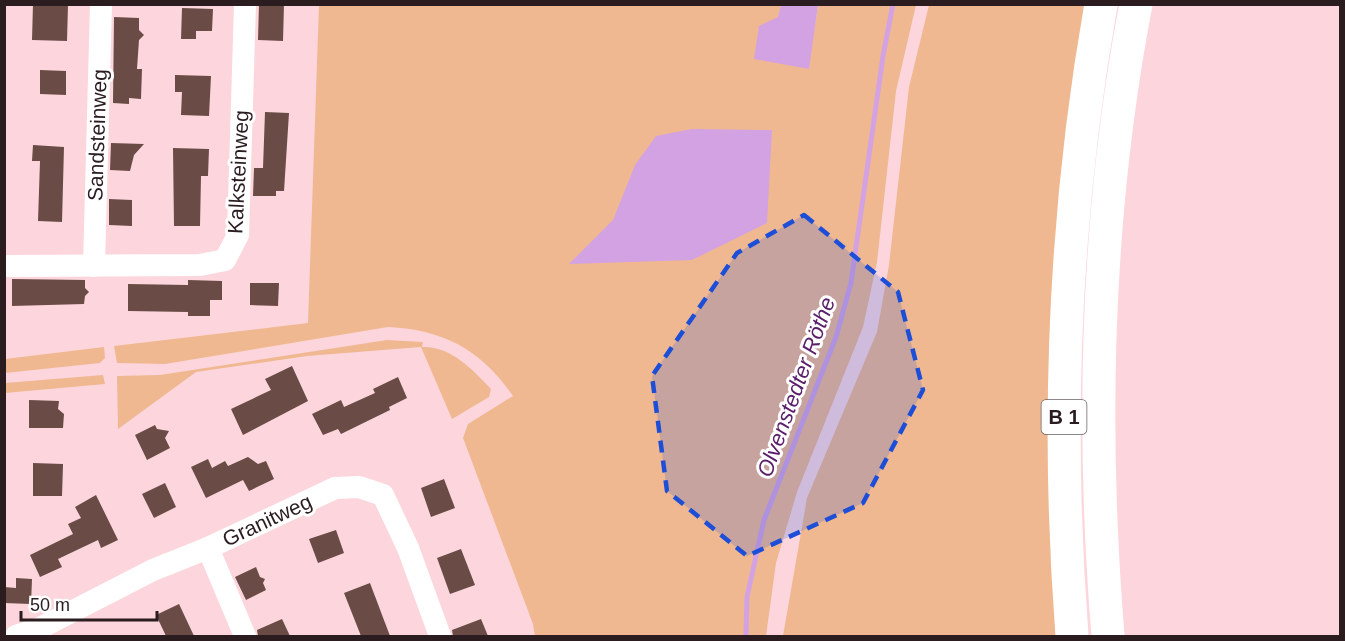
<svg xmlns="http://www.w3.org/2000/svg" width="1345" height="641" font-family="Arial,sans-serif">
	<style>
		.green { fill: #f0b891 }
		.water { fill: #d3a2e2 }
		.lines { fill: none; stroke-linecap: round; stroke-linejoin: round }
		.stream { stroke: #d3a2e2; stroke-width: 5 }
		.building { fill: #6a4b45 }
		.minor { stroke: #fff; stroke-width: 22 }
		.primary { stroke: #fff; stroke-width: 33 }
		.marked { fill: #1d4ed8; fill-opacity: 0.2; stroke: #1d4ed8; stroke-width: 4.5; stroke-dasharray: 12 8; stroke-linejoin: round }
		.labels { text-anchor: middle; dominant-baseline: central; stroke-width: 6; stroke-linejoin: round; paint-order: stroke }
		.shield { fill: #fff; stroke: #6a6062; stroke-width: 1.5 }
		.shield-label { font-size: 20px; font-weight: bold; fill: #2a1c1f }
		.street-label { font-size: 21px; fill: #2a1c1f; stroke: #fff }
		.water-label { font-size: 22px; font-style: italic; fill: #5b206b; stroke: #fff }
	</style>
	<rect width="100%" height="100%" fill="#fcd6dc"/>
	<g class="green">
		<path d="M319 5H781L779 17 808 69 818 5H916L896 91 877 262 863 327 797 492 776 563 766 636H535L533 624 463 438 468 424 513 396C481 350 445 330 388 327L165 364 117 363 114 346 308 323Z"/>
		<polygon points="929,5 1089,5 1062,636 783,636 807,498 877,332 889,265 909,87"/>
		<path d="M387 340 423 342 422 347C451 346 472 369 491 389L489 397 452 419 421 347 307 356 196 372 118 429 117 376 160 375Z"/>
		<polygon points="104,347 105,358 100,363 5,373 5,359"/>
		<polygon points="103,375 105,384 5,393 5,383"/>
	</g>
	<g class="water">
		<polygon points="781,5 818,5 809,69 754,59 759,26 778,17"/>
		<polygon points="692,129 772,130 767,223 692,260 569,264 613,220 635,165 656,136"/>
	</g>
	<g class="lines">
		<polyline class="stream" points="746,636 747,597 764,520 836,337 851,283 883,56 893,4"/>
	</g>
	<g class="building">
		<polygon points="33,4 68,5 67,41 32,40"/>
		<polygon points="259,4 284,4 283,41 258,40"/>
		<polygon points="182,8 213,9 212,31 196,31 196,39 181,39"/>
		<polygon points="114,17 139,18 139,30 144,35 139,40 137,69 142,69 141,99 129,98 129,104 113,103"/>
		<polygon points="40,70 66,71 66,95 40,94"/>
		<polygon points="175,75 211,76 209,116 181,115 182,92 175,92"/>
		<polygon points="265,112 289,113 284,191 276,191 276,196 253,196 254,168 263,168"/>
		<polygon points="111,143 144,144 134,155 130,171 110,170"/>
		<polygon points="33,145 64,147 62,222 38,221 40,161 32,161"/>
		<polygon points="173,148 209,149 208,176 201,176 200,226 174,226"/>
		<polygon points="109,199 132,200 132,226 109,225"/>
		<polygon points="12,279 85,280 85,288 89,292 85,296 84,304 12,306"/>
		<polygon points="188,280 222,281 222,300 210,300 210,316 188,316 188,312 128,311 128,284 188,285"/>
		<polygon points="250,283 279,283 278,306 250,305"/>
		<polygon points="292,366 308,401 243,435 231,409 271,390 265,379"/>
		<polygon points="398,377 407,398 389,407 390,410 341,434 338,429 323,435 312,414 341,400 344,407 375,393 373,389"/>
		<polygon points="29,400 59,401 58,409 64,414 63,428 29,428"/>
		<polygon points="155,425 157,429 169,431 165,438 170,448 147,460 135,435"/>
		<polygon points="248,457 258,464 266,461 274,479 249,491 243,480 206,498 191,467 208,459 212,468 225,461 228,466"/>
		<polygon points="33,463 63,464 62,496 33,496"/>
		<polygon points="444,479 455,508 431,517 421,488"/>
		<polygon points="165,483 176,507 154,518 142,494"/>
		<polygon points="96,495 118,540 101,548 98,540 58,559 62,567 40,577 30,555 73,534 68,524 81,518 75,507"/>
		<polygon points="336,530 344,553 318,563 309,539"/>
		<polygon points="461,549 475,585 450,594 437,558"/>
		<polygon points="256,567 260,577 265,579 263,583 266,590 246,600 235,577"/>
		<polygon points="16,578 32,579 31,604 4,603 4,587 16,588"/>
		<polygon points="370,583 390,636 361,636 344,593"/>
		<polygon points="179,604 194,636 166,636 156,615"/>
		<polygon points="282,619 290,636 258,636 257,630"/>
		<polygon points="481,619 488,636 453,636 452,630"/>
	</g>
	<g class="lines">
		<g class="minor">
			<polyline points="4,266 200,265 225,260 238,235 245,4"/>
			<polyline points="94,266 101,4"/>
			<polyline points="208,548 245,636"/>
			<polyline points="16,636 40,628 153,570 208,548 335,488 359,487 383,495 408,548 440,636"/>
		</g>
		<g class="primary">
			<path d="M1072 636C1056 426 1064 213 1101 4"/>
			<path d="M1108 636C1091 426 1096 212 1136 4"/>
		</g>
	</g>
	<path class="marked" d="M804 215 898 292 923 390 863 503 747 556 667 491 652 376 737 253Z"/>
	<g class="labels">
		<rect class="shield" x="1041.5" y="400" width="45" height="34" rx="4.5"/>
		<g class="shield-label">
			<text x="1064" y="417">B 1</text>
		</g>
		<g class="street-label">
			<text transform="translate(97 135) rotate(-88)">Sandsteinweg</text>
			<text transform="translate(238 172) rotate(-87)">Kalksteinweg</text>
			<text transform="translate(267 520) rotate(-25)">Granitweg</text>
		</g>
		<g class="water-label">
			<text transform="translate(796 387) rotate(-70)">Olvenstedter Röthe</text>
		</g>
	</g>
	<rect width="1345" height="641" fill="none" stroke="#2a1c1f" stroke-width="12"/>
	<path d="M21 611v9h136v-9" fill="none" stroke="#2a1c1f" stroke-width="3"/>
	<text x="30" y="611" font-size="18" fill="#2a1c1f" stroke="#ffffff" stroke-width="4.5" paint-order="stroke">50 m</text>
</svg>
